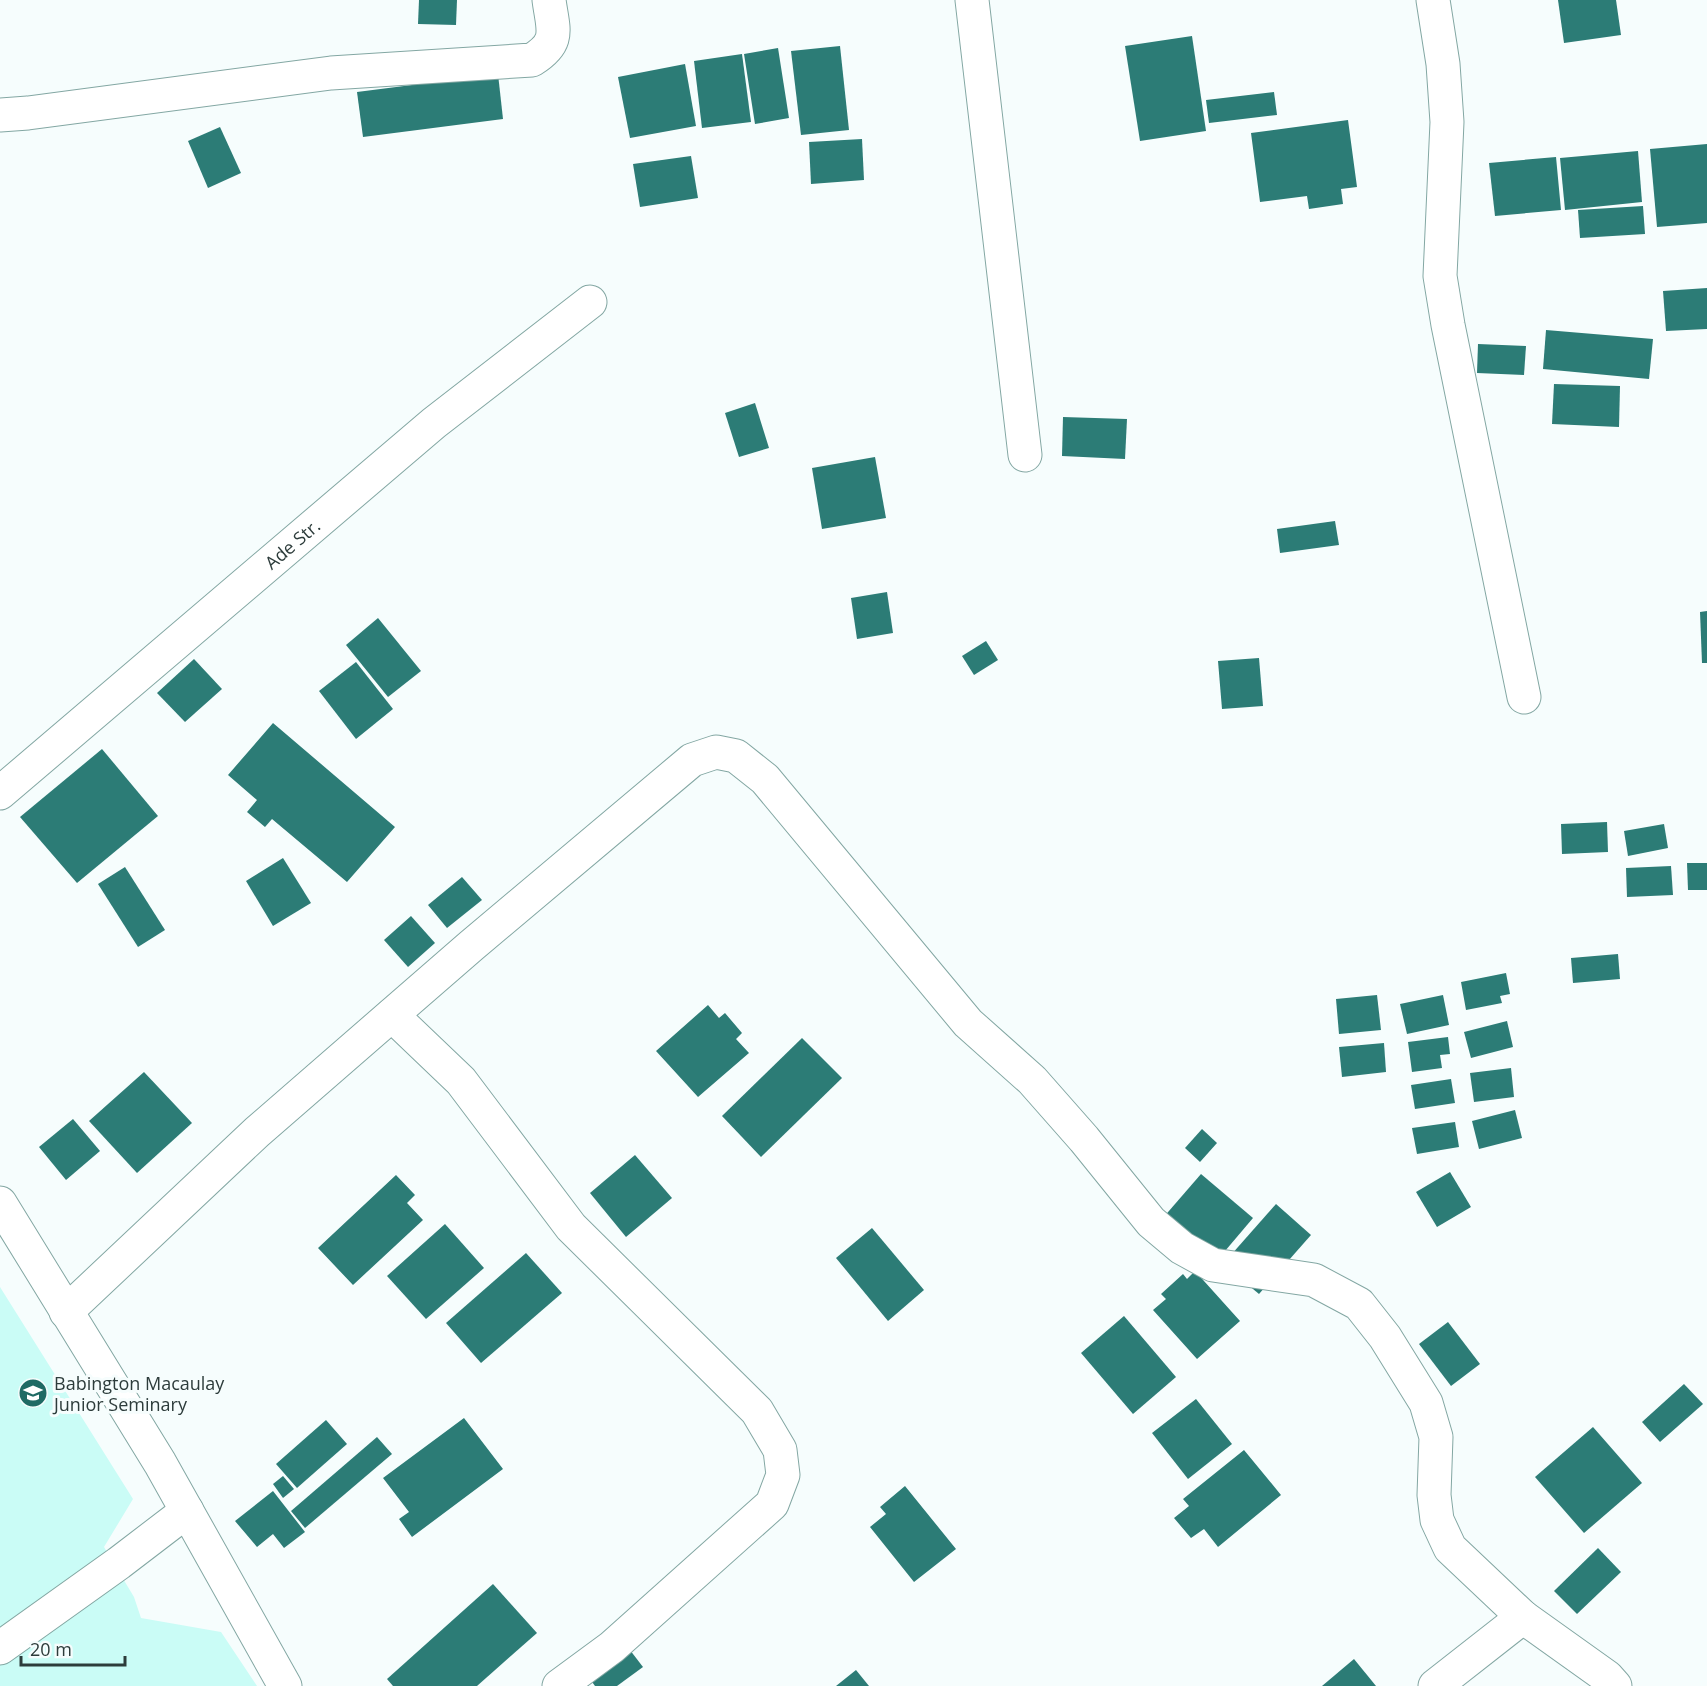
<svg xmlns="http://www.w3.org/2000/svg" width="1707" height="1686" font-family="'Open Sans',sans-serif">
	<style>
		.built { fill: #cafcf6 }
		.building { fill: #2c7c76 }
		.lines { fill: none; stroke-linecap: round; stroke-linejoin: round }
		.minor-casing { stroke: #83a7a3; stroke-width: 35 }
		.minor { stroke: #fff; stroke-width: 33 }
		.labels { text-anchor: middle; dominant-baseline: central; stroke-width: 6; stroke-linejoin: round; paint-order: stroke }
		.street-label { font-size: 18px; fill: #2d3c3b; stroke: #f6fdfd }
		.poi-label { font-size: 18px; fill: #2d3c3b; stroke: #f6fdfd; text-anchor: start }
	</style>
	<rect width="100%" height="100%" fill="#f6fdfd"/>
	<polygon class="built" points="0,1287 133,1499 104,1547 134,1597 141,1618 221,1632 257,1686 0,1686"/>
	<g class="building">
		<polygon points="419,0 457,0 456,25 418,24"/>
		<polygon points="1558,0 1616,0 1621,35 1564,43"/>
		<polygon points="1192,36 1206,131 1140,141 1125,46"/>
		<polygon points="840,46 849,130 801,135 791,51"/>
		<polygon points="778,48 789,118 755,124 744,54"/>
		<polygon points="742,54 751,122 702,128 694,61"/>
		<polygon points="685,64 696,126 630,138 618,77"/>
		<polygon points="498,74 503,119 363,137 357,92"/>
		<polygon points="1274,92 1277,115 1209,123 1206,100"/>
		<polygon points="1348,120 1357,187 1341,189 1343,204 1309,209 1307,196 1260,202 1251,133"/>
		<polygon points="220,127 241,173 208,188 188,141"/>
		<polygon points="862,139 864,180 811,184 809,142"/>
		<polygon points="1707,144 1707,223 1657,227 1650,149"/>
		<polygon points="1638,151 1642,202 1565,210 1560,158"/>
		<polygon points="691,156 698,198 640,207 633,164"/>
		<polygon points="1556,157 1561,210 1495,216 1489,163"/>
		<polygon points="1643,206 1645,234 1580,238 1578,210"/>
		<polygon points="1707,288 1707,329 1666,331 1663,291"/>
		<polygon points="1546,330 1653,339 1649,379 1543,369"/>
		<polygon points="1478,344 1526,346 1524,375 1477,373"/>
		<polygon points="1554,384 1620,386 1619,427 1552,424"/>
		<polygon points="755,403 769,448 739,457 725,413"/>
		<polygon points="1063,417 1127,419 1125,459 1062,456"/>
		<polygon points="875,457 886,518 822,529 812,468"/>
		<polygon points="1335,521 1339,545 1280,553 1277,529"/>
		<polygon points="887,592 893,633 857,639 851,598"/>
		<polygon points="1707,611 1707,663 1702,663 1700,612"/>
		<polygon points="378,618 421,671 388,697 346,645"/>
		<polygon points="986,641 998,660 974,675 962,656"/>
		<polygon points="1259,658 1263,706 1222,709 1218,661"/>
		<polygon points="194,659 222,689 185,722 157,693"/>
		<polygon points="356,662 393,709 356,739 319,691"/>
		<polygon points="273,723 395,827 347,882 272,819 265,827 247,812 257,800 228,775"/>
		<polygon points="102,749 158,816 77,883 20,817"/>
		<polygon points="1607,822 1608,852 1562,854 1561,824"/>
		<polygon points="1664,824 1668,848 1628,856 1624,831"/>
		<polygon points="283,858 311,903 273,926 246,881"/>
		<polygon points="1687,863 1707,863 1707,890 1688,890"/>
		<polygon points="1671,866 1673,895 1627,897 1626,868"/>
		<polygon points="125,867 165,930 138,947 98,884"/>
		<polygon points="462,877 482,900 447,928 428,905"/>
		<polygon points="411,916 435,943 408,967 384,940"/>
		<polygon points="1618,954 1620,979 1573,983 1571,958"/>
		<polygon points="1506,973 1510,994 1500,996 1502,1003 1466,1010 1461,982"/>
		<polygon points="1377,995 1381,1030 1339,1034 1336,999"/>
		<polygon points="1443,995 1449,1025 1407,1034 1400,1004"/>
		<polygon points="708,1005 719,1018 725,1013 742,1033 736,1039 749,1053 698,1097 656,1051"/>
		<polygon points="1507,1021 1513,1047 1471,1058 1464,1032"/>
		<polygon points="1448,1037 1450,1054 1440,1055 1442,1068 1412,1072 1408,1042"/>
		<polygon points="802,1038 842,1078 761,1157 722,1116"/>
		<polygon points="1384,1043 1386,1072 1342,1077 1339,1047"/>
		<polygon points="1511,1068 1514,1097 1474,1102 1470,1073"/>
		<polygon points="144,1072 192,1123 137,1173 89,1121"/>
		<polygon points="1451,1079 1455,1103 1415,1109 1411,1085"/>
		<polygon points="1515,1110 1522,1138 1479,1149 1472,1121"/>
		<polygon points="73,1119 100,1151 66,1180 39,1147"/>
		<polygon points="1455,1122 1459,1147 1417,1154 1412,1128"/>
		<polygon points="1202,1129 1217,1143 1200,1162 1185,1148"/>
		<polygon points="635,1155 672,1198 626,1237 590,1193"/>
		<polygon points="1450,1172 1471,1207 1437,1227 1416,1192"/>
		<polygon points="1201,1174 1253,1218 1214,1264 1162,1219"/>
		<polygon points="396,1175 415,1195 407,1203 423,1220 353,1285 318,1248"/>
		<polygon points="1276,1204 1311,1235 1259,1294 1223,1264"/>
		<polygon points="445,1224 484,1268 426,1319 387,1276"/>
		<polygon points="872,1228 924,1290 888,1321 836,1258"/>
		<polygon points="526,1253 562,1293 481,1363 446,1323"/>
		<polygon points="1195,1271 1240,1321 1197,1359 1153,1310 1166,1299 1161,1294 1183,1274 1187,1279"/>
		<polygon points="1124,1316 1176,1377 1133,1414 1081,1353"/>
		<polygon points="1448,1322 1480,1364 1451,1386 1419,1344"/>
		<polygon points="1684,1384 1703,1404 1660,1442 1642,1422"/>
		<polygon points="1196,1399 1232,1444 1188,1479 1152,1433"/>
		<polygon points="464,1418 503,1469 412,1537 399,1519 409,1512 383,1478"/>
		<polygon points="326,1420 347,1444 297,1488 276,1464"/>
		<polygon points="1593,1427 1642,1483 1584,1533 1535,1477"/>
		<polygon points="377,1437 392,1454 305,1528 291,1511"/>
		<polygon points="1244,1450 1281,1495 1218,1547 1204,1529 1191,1538 1174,1518 1189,1506 1183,1499"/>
		<polygon points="283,1476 294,1489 283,1498 273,1484"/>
		<polygon points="905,1486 956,1549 914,1582 870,1527 886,1514 880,1507"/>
		<polygon points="273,1491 305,1532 284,1548 273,1534 257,1547 235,1521"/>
		<polygon points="1598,1548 1621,1572 1577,1614 1554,1591"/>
		<polygon points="493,1584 537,1633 477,1686 393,1686 387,1679"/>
		<polygon points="623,1641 643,1667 617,1686 595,1686 584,1671"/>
		<polygon points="1354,1659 1376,1686 1322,1686"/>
		<polygon points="856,1670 869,1686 836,1686"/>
	</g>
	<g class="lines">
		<g class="minor-casing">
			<g id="minor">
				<polyline points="972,0 1025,455"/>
				<polyline points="1433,0 1443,64 1447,122 1440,276 1448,325 1524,697"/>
				<path d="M0 115 28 113 331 73 532 60C561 42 553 30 549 0"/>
				<path id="s1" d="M0 793 434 423 590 302"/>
				<polyline points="392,1015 461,1081 571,1227 757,1411 780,1450 783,1475 772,1504 612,1647 559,1686"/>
				<polyline points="0,1203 160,1463 285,1686"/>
				<polyline points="66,1312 257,1132 471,946 692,760 716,752 736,756 765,779 968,1023 1032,1080 1084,1139 1151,1222 1182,1248 1213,1265 1314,1280 1359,1304 1385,1337 1426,1403 1436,1437 1434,1495 1437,1520 1450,1548 1523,1617 1607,1677 1615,1686"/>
				<polyline points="0,1648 119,1563 187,1511"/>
				<polyline points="1435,1686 1523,1617"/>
			</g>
		</g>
		<use href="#minor" class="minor"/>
	</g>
	<defs>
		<g id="school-disc" transform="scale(1.5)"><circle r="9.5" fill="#1f6a64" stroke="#f6fdfd"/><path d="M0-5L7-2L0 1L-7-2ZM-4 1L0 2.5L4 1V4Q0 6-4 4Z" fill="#fff"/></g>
	</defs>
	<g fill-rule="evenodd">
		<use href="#school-disc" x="33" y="1393"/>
	</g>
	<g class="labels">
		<g class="street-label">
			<text stroke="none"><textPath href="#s1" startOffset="384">Ade Str.</textPath></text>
		</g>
		<g class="poi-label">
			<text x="54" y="1383">Babington Macaulay<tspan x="54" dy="21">Junior Seminary</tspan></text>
		</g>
	</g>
	<path d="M21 1656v9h104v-9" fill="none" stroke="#2d3c3b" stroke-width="3"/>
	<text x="30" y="1656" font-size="18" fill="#2d3c3b" stroke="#f6fdfd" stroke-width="4.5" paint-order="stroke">20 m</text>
</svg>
